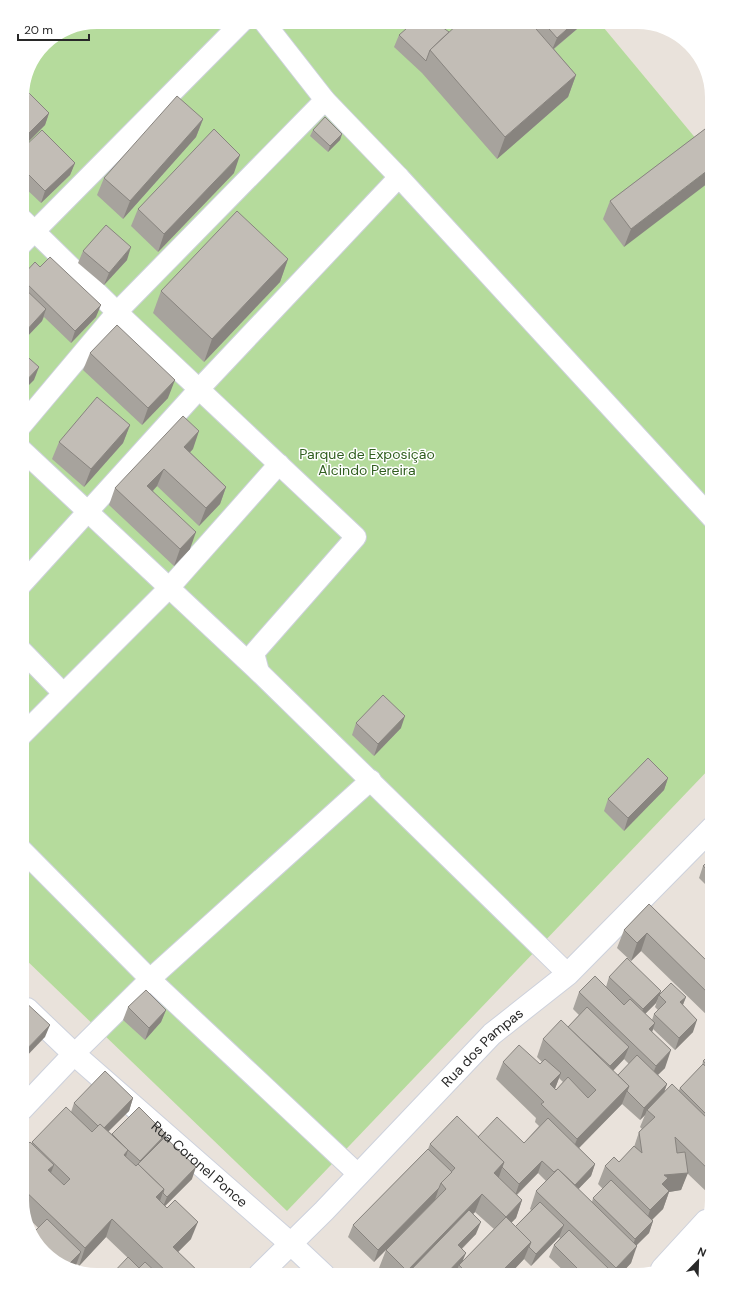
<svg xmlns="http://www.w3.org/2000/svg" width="734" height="1297" font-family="'DM Sans',sans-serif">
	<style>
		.green { fill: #b5db9c }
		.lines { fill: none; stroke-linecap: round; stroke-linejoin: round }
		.pedestrian-casing { stroke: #cdd1dc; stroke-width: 22 }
		.minor-casing { stroke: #cdd1dc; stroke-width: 24 }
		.pedestrian { stroke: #fff; stroke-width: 20 }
		.minor { stroke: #fff; stroke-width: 22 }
		.wall { fill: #a7a39d; fill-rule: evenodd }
		.shaded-wall { fill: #88847f }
		.building { fill: #c2bdb6; stroke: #88847f }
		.labels { text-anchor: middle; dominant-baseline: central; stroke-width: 3; stroke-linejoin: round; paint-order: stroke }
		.park-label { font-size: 14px; fill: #305e1f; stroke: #fff }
		.street-label { font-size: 14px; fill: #282828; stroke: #fff }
	</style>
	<rect width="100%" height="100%" fill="#e9e2db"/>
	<polygon class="green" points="97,22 599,22 712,158 712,766 287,1211 22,956 22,92 44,44 68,28"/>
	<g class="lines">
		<g class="pedestrian-casing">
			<g id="pedestrian">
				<polyline points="264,22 325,100 399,177 712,518"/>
				<polyline points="22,219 117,312 356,537 254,653 259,672"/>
				<polyline points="22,244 242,22"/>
				<polyline points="22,425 117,312 325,100"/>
				<polyline points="22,450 259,672 568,974"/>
				<polyline points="22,584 200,388 399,177"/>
				<polyline points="22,651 63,693"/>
				<polyline points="22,735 169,588 279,464"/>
				<polyline points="22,850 150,979 359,1175"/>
				<polyline points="74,1054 150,979 371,780"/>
			</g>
		</g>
		<g class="minor-casing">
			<g id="minor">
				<path id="s1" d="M27 1009 74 1054 291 1244 324 1275"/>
				<polyline points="22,1109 74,1054"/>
				<polyline points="662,1269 706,1221"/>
				<path id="s2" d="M259 1275 324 1211 492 1034 568 974 712 828"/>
			</g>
		</g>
		<use href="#pedestrian" class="pedestrian"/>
		<use href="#minor" class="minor"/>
	</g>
	<g class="wall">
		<polygon points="532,22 579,22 577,29 554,49 576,75 568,97 497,159 422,73 394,47 399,35 449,32 531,23"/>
		<polygon points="22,92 49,113 45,125 22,148"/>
		<polygon points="203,119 196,137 123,219 97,195 104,178"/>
		<polygon points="705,129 624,247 603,219 610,201"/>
		<polygon points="313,130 342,134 340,140 328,152 310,136"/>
		<polygon points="22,149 75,163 70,175 41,203 22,185"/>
		<polygon points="234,173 158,252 131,226 138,209"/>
		<polygon points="83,251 127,260 104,285 78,263"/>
		<polygon points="288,259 280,282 204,362 153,313 161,291"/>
		<polygon points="22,276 96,317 71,343 44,317 42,321 22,342"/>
		<polygon points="90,353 168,398 142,425 83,370"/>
		<polygon points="130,425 123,443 84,487 52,459 59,442"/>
		<polygon points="193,449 190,452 226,487 220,504 199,526 157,486 153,491 190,549 174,566 109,505 115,488"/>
		<polygon points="356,723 401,728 374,756 352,735"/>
		<polygon points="668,778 664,790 624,831 604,811 608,799"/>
		<polygon points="712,857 712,891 699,878 703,866"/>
		<polygon points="649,904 707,961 712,956 712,1020 641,951 631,961 617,948 624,930"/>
		<path d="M609 977 661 991 656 1003 645 1014 652 1020 654 1014 658 1010 655 1007 659 995 686 997 683 1005 693 1032 675 1050 653 1029 652 1032 665 1068 658 1075 667 1084 664 1091 679 1090 680 1088 702 1066 703 1061 712 1052V1191L709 1194 687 1173 681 1190 669 1192 663 1209 652 1219 653 1221 649 1233 636 1245 631 1263 620 1275H568L549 1257 554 1245 560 1238 559 1237 531 1266 524 1259 509 1275H455L457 1270 452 1275H387L379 1268 386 1250 435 1200 374 1262 348 1237 353 1225 428 1149 430 1144 478 1137 524 1143 539 1126 535 1122 536 1118 496 1079 503 1062 540 1064 542 1062 537 1057 543 1039 568 1027 579 1015 573 1009 579 992 606 987ZM624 1059 629 1064 618 1075 613 1071ZM559 1078 563 1082 556 1090 555 1089ZM622 1104 640 1120 645 1115 640 1127 642 1129 639 1132 634 1147 619 1162 605 1166 598 1184 603 1189 593 1198 592 1202 578 1189 591 1176 595 1164 579 1148ZM538 1173 546 1181 536 1191 530 1209 531 1210 515 1227 511 1223 516 1218 522 1200 517 1195ZM475 1212 494 1229 463 1261 462 1249 476 1234 473 1214Z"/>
		<polygon points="128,1007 166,1010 161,1022 145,1040 123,1020"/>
		<polygon points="133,1098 129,1111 108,1131 112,1134 165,1137 192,1179 165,1206 191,1239 178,1252 202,1275 111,1275 128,1258 106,1237 79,1266 77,1264 76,1265 25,1215 22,1200 22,1150 31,1144 32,1142 71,1112 74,1103"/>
	</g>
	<g class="shaded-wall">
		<polygon points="575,22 579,22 577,29 552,50 557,38"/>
		<polygon points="576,75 568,97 497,159 505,137"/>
		<polygon points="49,113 45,125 22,148 22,144 24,138"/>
		<polygon points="203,119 196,137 123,219 130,201"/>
		<polygon points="342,134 340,140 328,152 330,146"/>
		<polygon points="240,155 234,173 158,252 164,234"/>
		<polygon points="75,163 70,175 41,203 45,191"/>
		<polygon points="712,167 712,180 624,247 631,229"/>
		<polygon points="131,247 127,260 104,285 109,273"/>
		<polygon points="288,259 280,282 204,362 212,339"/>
		<polygon points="101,305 96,317 71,343 75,331"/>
		<polygon points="46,309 42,321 22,342 22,337 24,333"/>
		<polygon points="39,367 34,380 22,392 22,385"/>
		<polygon points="175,380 168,398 142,425 148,408"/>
		<polygon points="130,425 123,443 84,487 91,469"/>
		<polygon points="199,431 193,449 178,465 184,447"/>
		<polygon points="164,469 157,486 141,503 147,486"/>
		<polygon points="226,487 220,504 199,526 206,508"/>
		<polygon points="196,532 190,549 174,566 180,549"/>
		<polygon points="405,716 401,728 374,756 378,744"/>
		<polygon points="668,778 664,790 624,831 628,818"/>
		<polygon points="647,933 641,951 631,961 637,943"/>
		<polygon points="661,991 656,1003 638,1021 643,1009"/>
		<polygon points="686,997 681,1009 680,1002"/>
		<polygon points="166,1010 161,1022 145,1040 149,1028"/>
		<polygon points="697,1020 693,1032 675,1050 679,1038"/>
		<polygon points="655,1023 649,1041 649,1029"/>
		<polygon points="50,1025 45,1037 22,1061 22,1054"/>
		<polygon points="629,1047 624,1059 605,1079 610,1066"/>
		<polygon points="671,1050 665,1068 649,1083 656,1066"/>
		<polygon points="561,1073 554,1091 544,1102 550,1084"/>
		<polygon points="667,1084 663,1096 647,1110 645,1115 640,1120 644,1108"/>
		<polygon points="629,1086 622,1104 570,1157 577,1139"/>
		<polygon points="133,1098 129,1111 97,1143 102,1130"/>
		<polygon points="166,1134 162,1146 137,1168 140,1161"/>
		<polygon points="128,1150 124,1163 124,1155"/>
		<polygon points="542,1161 538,1173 515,1196 519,1184"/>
		<polygon points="504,1162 498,1180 494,1173"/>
		<polygon points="595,1164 591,1176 567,1201 571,1189"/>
		<polygon points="54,1165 47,1183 48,1170"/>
		<polygon points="196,1167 192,1179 162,1209 167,1197"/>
		<polygon points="688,1173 681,1190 669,1192 663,1209 644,1228 650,1210 655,1202 664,1175"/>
		<polygon points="712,1186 712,1191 709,1194"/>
		<polygon points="439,1188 435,1200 374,1262 378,1250"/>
		<polygon points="164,1189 158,1207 156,1197"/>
		<polygon points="482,1194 475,1212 414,1275 405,1275 407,1271"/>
		<polygon points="522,1200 516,1218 499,1235 506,1217"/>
		<polygon points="112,1219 106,1237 79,1266 85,1248"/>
		<polygon points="653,1221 649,1233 631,1251 635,1239"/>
		<polygon points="198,1222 191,1239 166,1264 173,1247"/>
		<polygon points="481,1222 476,1234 453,1257 458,1245"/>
		<polygon points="564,1225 559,1237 531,1266 536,1254"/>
		<polygon points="531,1242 524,1259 509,1275 498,1275"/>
		<polygon points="637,1246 631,1263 620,1275 613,1275 616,1268"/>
		<polygon points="81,1252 76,1265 73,1268 67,1266"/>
		<polygon points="466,1253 461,1265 459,1265 457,1270 452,1275 445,1275"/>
	</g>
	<g class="building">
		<polygon points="414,22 435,22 449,32 430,50 426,61 399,35"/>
		<polygon points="460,22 530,22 576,75 505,137 430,50"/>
		<polygon points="543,22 575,22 557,38"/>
		<polygon points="24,88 49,113 24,138 22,136 22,92"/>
		<polygon points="177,96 203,119 130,201 104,178"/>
		<polygon points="325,117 342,134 330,146 313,130"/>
		<polygon points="214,129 240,155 164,234 138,209"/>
		<polygon points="705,129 712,138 712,167 631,229 610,201"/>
		<polygon points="42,130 75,163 45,191 22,168 22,149"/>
		<polygon points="237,211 288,259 212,339 161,291"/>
		<polygon points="106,225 131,247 109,273 83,251"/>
		<polygon points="50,257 101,305 75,331 22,279 22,276 35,262 40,267"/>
		<polygon points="22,286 46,309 24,333 22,332"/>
		<polygon points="117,325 175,380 148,408 90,353"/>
		<polygon points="22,352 39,367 22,385"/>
		<polygon points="97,397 130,425 91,469 59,442"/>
		<polygon points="183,416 199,431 184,447 226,487 206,508 164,469 147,486 196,532 180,549 115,488"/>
		<polygon points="383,695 405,716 378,744 356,723"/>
		<polygon points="648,758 668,778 628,818 608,799"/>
		<polygon points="712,857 712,874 703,866"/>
		<polygon points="649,904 712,966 712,997 647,933 637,943 624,930"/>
		<polygon points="712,957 712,966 707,961"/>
		<polygon points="627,958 661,991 643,1009 609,977"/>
		<polygon points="595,976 624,1005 630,999 655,1023 649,1029 671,1050 656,1066 579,992"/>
		<polygon points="671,983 686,997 680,1002 697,1020 679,1038 654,1014 666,1002 659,995"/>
		<polygon points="146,990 166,1010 149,1028 128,1007"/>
		<polygon points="22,999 50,1025 22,1054"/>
		<polygon points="587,1007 629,1047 610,1066 568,1027"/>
		<polygon points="561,1020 629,1086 577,1139 541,1104 544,1102 503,1062 519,1045 540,1064 545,1059 561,1073 550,1084 556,1090 568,1077 588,1098 596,1090 543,1039"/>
		<polygon points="712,1052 712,1069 703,1061"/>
		<polygon points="637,1055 667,1084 644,1108 627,1091 629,1086 618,1075"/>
		<polygon points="703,1064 712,1072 712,1120 680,1088"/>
		<polygon points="105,1071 133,1098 104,1128 100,1124 98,1126 74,1103"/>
		<polygon points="672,1084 712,1123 712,1173 675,1137 677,1153 685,1152 688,1173 664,1175 668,1178 662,1184 669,1191 650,1210 605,1166 614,1157 619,1162 634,1146 642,1153 639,1132 655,1117 647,1110"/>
		<polygon points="66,1107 92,1132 100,1124 128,1150 124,1155 136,1166 138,1164 164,1189 156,1197 167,1208 175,1200 198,1222 173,1247 202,1275 170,1275 112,1219 85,1248 22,1188 22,1150 30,1142 54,1165 48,1170 64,1185 70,1179 32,1142"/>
		<polygon points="139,1107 166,1134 140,1161 128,1150 128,1151 128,1150 112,1134"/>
		<polygon points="457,1116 504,1162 494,1173 522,1200 506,1217 482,1194 407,1271 386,1250 446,1189 441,1183 455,1168 430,1144"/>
		<polygon points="497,1117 524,1143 548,1118 595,1164 575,1185 558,1169 554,1172 542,1161 519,1184 502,1167 504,1162 478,1137"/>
		<polygon points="165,1137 196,1167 167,1197 163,1193 164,1189 138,1164"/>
		<polygon points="428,1149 452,1172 441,1183 439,1188 378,1250 353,1225"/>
		<polygon points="558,1169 637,1246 616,1268 536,1191"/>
		<polygon points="611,1180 653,1221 635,1239 593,1198"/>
		<polygon points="540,1202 564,1225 536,1254 529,1247 531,1242 515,1227"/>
		<polygon points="469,1210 481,1222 458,1245 466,1253 445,1275 406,1275"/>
		<polygon points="506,1217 531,1242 498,1275 469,1275 459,1265"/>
		<polygon points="47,1219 81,1252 67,1266 55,1263 31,1235"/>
		<polygon points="569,1230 612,1272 609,1275 584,1275 554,1245"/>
		<polygon points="128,1257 139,1268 145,1262 159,1275 111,1275"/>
	</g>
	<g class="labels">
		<g class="park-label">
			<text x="367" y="454">Parque de Exposição<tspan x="367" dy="16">Alcindo Pereira</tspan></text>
		</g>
		<g class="street-label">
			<text stroke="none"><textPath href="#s2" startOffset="319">Rua dos Pampas</textPath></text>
			<text stroke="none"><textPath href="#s1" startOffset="232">Rua Coronel Ponce</textPath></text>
		</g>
	</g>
	<path d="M0 0H734V1297H0ZM97 29H637A68 68 0 0 1 705 97V1200A68 68 0 0 1 637 1268H97A68 68 0 0 1 29 1200V97A68 68 0 0 1 97 29Z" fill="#fff" fill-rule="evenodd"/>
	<g transform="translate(698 1261) rotate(23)" stroke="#ffffff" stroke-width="3" paint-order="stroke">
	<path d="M0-3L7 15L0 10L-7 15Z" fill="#282828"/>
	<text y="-6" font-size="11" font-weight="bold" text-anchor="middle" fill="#282828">N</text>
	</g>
	<path d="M18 34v6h71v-6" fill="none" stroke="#282828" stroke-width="2"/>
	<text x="24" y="34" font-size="12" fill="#282828" stroke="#ffffff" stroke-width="3" paint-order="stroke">20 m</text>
</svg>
